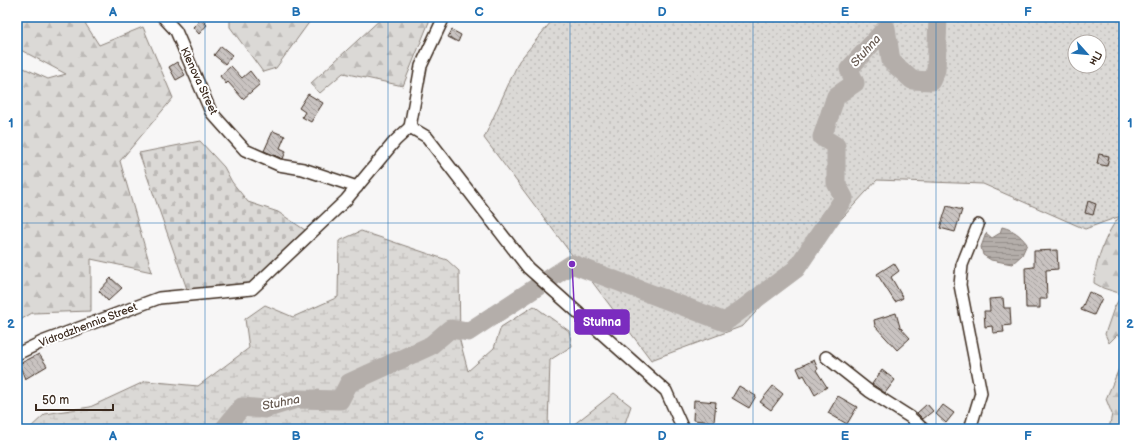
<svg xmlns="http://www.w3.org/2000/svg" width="1141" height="446" font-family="'Balsamiq Sans',sans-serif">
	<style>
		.grass { fill: url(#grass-dots); stroke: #8b827a; fill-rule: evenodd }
		.forest { fill: url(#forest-firs); stroke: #8b827a }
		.wetland { fill: url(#wetland-marsh); stroke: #8b827a }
		.cemetery { fill: url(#cemetery-stones); stroke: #8b827a }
		.water { fill: url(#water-rules); stroke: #847972 }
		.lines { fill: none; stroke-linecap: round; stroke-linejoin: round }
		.river { stroke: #b4aeaa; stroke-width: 19 }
		.building { fill: url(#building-back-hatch); stroke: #3b2a1e }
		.minor-casing { stroke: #3b2a1e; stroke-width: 14 }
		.minor { stroke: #fff; stroke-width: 11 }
		.grid { fill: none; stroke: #1f6fb2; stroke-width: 1; stroke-opacity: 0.55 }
		.labels { text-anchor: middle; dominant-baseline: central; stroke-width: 4; stroke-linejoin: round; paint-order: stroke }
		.street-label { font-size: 11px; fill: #3b2a1e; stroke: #fff }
		.water-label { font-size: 12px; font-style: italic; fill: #65584f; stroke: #fff }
		.leader { fill: none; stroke: #7b2cbf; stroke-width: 1.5 }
		.callout-dot { fill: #7b2cbf; stroke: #fff; stroke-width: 1.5 }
		.callout { fill: #7b2cbf; stroke: #7b2cbf; stroke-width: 1.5 }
		.callout-label { font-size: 12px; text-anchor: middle; font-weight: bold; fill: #fff }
		.neatline { fill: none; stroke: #1f6fb2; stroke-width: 1.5 }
		.grid-label { font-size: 13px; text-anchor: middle; font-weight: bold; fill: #1f6fb2 }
	</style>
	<defs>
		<pattern id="grass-dots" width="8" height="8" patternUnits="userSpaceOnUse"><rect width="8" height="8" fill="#dbd9d6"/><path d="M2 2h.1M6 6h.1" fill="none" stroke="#bdbab7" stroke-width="1.8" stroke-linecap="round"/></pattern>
		<pattern id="forest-firs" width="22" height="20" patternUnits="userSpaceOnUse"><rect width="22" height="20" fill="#dbd9d6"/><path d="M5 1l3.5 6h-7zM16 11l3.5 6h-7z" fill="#bdbab7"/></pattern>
		<pattern id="wetland-marsh" width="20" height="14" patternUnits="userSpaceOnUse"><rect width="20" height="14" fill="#dbd9d6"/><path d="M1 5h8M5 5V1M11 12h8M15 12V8" fill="none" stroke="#bdbab7"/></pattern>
		<pattern id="cemetery-stones" width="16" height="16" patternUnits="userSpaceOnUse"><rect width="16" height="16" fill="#dbd9d6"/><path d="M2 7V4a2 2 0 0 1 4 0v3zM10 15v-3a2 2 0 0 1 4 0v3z" fill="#bdbab7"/></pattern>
		<pattern id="water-rules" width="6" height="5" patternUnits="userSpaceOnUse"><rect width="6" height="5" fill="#b4aeaa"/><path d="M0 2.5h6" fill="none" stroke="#948e8a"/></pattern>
		<pattern id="building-back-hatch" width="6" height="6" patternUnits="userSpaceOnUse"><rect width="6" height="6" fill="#c9c3c1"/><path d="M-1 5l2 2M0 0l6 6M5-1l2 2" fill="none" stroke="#a49f9c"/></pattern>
	</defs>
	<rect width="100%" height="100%" fill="#f7f6f6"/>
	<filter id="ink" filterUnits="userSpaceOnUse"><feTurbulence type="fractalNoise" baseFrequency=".025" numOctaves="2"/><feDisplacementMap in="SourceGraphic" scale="8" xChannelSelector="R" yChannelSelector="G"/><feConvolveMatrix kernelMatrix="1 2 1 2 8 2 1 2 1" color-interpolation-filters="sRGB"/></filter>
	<g filter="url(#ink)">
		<path class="grass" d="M555 17H1124V213L1118 217 1085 229 983 184 877 180 743 326 651 360 484 138 519 61ZM1075 42H1099V66H1075Z"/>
		<g class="forest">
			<polygon points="17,17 81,17 99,45 143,27 173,98 120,161 152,272 91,259 91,311 32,313 17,322 17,248 21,247 17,239 17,65 48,79 66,74 17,48"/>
			<polygon points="230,17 313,17 276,68 263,72 230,27"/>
			<polygon points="383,17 431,17 403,86 343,73 320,93 310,84"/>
			<path d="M1124 213V337L1117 335 1109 343 1105 334 1114 308 1122 294 1103 288 1094 283C1094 264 1109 223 1124 213Z"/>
			<polygon points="1124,357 1124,429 1109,429 1112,414 1106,399"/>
		</g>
		<g class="wetland">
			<polygon points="361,231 447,260 459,271 460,341 468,371 494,348 501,327 534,306 569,331 572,346 550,360 548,427 551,429 29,429 45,414 90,407 146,381 198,386 249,348 245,319 265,305 293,317 338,297 339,241"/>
			<polygon points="614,393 631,406 623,429 568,429"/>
		</g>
		<polygon class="cemetery" points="200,141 224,167 232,182 248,202 278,212 305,230 249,285 188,292 139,153"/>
		<path class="water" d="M1002 227C1014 230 1020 235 1027 244L1022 255 1012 264 991 260 983 255 981 247 986 233 992 238 1000 233Z"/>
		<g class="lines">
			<polyline class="river" points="224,429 242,407 265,409 297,399 340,400 349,383 430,346 450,329 468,332 572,264 725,322 796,269 844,198 836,183 836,146 822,137 836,96 855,83 849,69 886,28 891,61 912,80 931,81 936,70 938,17"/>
		</g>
		<g class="building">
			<polygon points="201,19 207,25 199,34 193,27"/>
			<polygon points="452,30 461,35 458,42 448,37"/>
			<polygon points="221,46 232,55 225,64 214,55"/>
			<polygon points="177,62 185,75 176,80 169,67"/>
			<polygon points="231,66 242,78 250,71 260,84 243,99 228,82 226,84 220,76"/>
			<polygon points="308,94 323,103 311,122 302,117 305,112 299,108"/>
			<polygon points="273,131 285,136 280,148 286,151 283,159 264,151"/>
			<polygon points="1099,154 1109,156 1107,166 1097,164"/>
			<polygon points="1088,201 1096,204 1093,215 1085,213"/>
			<polygon points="947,206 962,210 955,232 940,228"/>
			<polygon points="1057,250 1058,269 1046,270 1047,299 1040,299 1040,308 1026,308 1025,268 1034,267 1034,251"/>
			<polygon points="894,263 899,271 891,277 903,298 895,302 877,274"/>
			<polygon points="111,278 122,288 108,301 99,291"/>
			<polygon points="1089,292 1102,298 1094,315 1081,310"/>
			<polygon points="1003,298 1004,308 1010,308 1011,325 1003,326 1004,332 993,333 992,326 985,327 984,311 990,311 989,299"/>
			<polygon points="896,313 900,327 910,338 897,350 875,326 874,320"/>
			<polygon points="39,354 47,366 25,379 19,364"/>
			<polygon points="814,360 818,369 816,370 827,387 815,395 804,375 801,377 797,368"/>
			<polygon points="882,370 895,380 885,393 872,384"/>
			<polygon points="739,386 756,396 749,408 732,398"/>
			<polygon points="773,386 783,394 771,410 760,402"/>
			<polygon points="838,396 857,407 847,424 828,413"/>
			<polygon points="694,400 716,402 714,422 693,420"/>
			<polygon points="927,404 933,411 923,419 917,413"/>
			<polygon points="943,405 954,413 946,423 936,414"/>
		</g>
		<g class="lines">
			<g class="minor-casing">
				<g id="minor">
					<polyline points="163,17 176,31 211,112 245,150 279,165 303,169 357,187"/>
					<polyline points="410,127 427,137 528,268 666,391 683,429"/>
					<polyline points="410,127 421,66 444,17"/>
					<polyline points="17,354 42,342 159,298 252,289 346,200 395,141 410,127"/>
					<polyline points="826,357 869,391 910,417 923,429"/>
					<polyline points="970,429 981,393 960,285 962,265 978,225"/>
				</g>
			</g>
			<use href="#minor" class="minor"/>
		</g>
	</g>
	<path class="grid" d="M205 17V429M388 17V429M570 17V429M753 17V429M936 17V429M17 223H1124"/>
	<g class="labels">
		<g class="street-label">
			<text transform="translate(199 81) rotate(65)">Klenova Street</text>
			<text transform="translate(88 325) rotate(-21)">Vidrodzhennia Street</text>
		</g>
		<g class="water-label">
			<text transform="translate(866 51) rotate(-48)">Stuhna</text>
			<text transform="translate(281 403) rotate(-11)">Stuhna</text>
		</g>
	</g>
	<path class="leader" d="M572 264L575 322"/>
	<circle class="callout-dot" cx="572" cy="264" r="4"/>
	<rect class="callout" x="575" y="310" width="54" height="24" rx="4"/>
	<g class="callout-label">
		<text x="602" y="326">Stuhna</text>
	</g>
	<rect width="1141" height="446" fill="none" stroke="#fff" stroke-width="44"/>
	<g transform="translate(1087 54) rotate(117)"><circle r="19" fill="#ffffff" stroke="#b1aaa5"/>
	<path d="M0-3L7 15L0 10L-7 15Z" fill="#1f6fb2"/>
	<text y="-6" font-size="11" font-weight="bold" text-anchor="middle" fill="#3b2a1e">Пн</text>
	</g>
	<path d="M36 404v6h77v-6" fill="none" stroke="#3b2a1e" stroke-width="2"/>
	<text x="42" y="404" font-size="12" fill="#3b2a1e" stroke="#ffffff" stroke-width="3" paint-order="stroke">50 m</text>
	<rect x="22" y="22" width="1097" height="402" class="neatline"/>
	<g class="grid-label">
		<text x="113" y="16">A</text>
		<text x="296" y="16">B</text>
		<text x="479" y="16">C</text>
		<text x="662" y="16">D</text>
		<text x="845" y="16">E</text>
		<text x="1028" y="16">F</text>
		<text x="11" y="127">1</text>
		<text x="1130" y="127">1</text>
		<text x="11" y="328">2</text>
		<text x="1130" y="328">2</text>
		<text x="113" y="440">A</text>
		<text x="296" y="440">B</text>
		<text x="479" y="440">C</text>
		<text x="662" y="440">D</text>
		<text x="845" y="440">E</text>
		<text x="1028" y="440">F</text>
	</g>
</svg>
